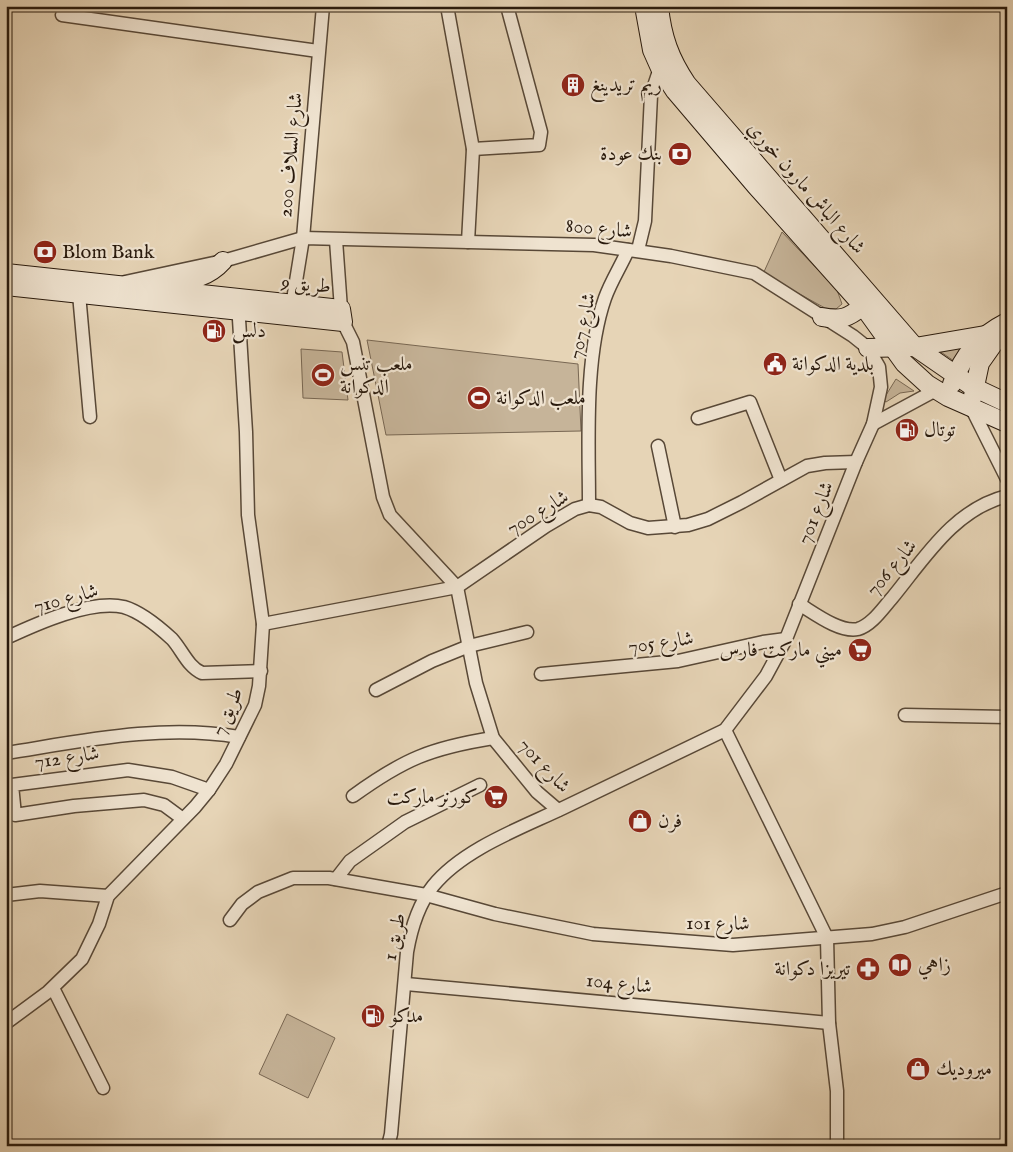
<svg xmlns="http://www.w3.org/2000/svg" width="1013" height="1152" font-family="'IM FELL English',Amiri,serif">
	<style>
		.green { fill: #c6b499; stroke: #786753 }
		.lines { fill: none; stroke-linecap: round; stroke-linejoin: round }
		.street-casing { stroke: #584837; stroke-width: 15 }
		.secondary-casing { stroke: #291a0d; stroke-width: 20 }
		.street { stroke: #efe3d0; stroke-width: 12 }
		.secondary { stroke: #efe3d0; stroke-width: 18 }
		.labels { text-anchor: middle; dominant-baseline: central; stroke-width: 4.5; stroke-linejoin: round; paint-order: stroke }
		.poi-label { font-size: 20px; fill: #291a0d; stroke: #efe3d0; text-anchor: start }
		.street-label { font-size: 20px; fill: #291a0d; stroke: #efe3d0 }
	</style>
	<rect width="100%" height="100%" fill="#e6d4b6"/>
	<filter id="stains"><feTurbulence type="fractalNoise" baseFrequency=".004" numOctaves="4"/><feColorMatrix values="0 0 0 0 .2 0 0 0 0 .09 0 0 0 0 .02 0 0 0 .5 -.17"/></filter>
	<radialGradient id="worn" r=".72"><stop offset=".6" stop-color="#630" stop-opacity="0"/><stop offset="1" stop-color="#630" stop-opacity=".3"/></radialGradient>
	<g class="green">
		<polygon points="782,232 837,290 842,304 836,309 825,308 763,274"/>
		<polygon points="367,340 578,364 581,431 386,435"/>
		<polygon points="967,344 954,361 938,350"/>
		<polygon points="301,349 342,352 348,400 303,398"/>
		<polygon points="896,379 914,391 900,393 886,402 883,400"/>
		<polygon points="287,1014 335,1038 308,1098 259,1074"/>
	</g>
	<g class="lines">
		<g class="street-casing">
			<g id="street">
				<polyline points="447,6 473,149 468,242"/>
				<polyline points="62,15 318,51"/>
				<polyline points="473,149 539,145 541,132 507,6"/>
				<polyline points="336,240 341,309"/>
				<polyline points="638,250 645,221 651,95 660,68"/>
				<path d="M125 282 223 261 303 238 594 245 671 256 754 273 853 336 868 348 879 367 881 387 873 424 856 462 786 639 766 676 725 730C671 756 617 782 563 808 521 828 463 849 433 886 418 905 411 929 407 952L391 1134 388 1146"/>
				<polyline points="79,294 90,417"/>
				<polyline points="291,312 303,238 323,6"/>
				<polyline points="343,322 353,342 383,497 390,515 457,587 476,683 493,738 537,792 558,810"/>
				<polyline points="972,409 1007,479"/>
				<polyline points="698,418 750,402 781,480"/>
				<polyline points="873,424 936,390"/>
				<polyline points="658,446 675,527"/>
				<path d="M589 505C589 442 584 358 605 298 611 281 621 266 628 250"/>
				<path d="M799 604C814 613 840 633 858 629 872 625 883 608 892 598 924 559 954 509 1007 496"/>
				<polyline points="263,624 457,587 546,526 575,509 589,505 601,507 630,523 648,528 688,525 708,519 742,502 807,466 825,463 856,462"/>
				<path d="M6 638C36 624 91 599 124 607 141 612 159 627 172 639 182 650 188 667 202 673L261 671"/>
				<polyline points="541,674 678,661 763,642 786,639"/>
				<polyline points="376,690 432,661 469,646 527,632"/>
				<polyline points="905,715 1007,717"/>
				<polyline points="725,730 827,938 829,1023 837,1091 837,1146"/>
				<path d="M6 753C83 741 161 724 239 737"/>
				<path d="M353 796C404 759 431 748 493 738"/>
				<polyline points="183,819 164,805 144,800 74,806 15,815 12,785 128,770 172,777 209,790"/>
				<polyline points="336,879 350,861 405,822 480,785"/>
				<polyline points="6,895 40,891 108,896"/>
				<polyline points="230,920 242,904 258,892 293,878 329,878 426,895 495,914 593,934 733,945 872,934 905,927 1007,893"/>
				<polyline points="406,984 829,1023"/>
				<polyline points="53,988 103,1088"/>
				<polyline points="6,1023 48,992 82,959 99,924 108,896 195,807 209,790 226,764 255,705 259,686 263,624 248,515 246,432 238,303"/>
			</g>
		</g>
		<g class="secondary-casing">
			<g id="secondary">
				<polyline points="644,6 652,50 660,68 675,91 755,185 863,306 904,363 927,384 948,397 1007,423"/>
				<path d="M659 6C662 37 670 59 687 84L915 347 973 387 1007 403"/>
				<polyline points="6,273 341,309 343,322 6,286"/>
				<path d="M163 286C186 281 207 279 223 261"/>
				<path d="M822 317C841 321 848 318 863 306"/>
				<polyline points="868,348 915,347 985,335"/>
				<path d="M952 384C964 354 978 337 1007 322"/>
				<polyline points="973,396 980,363 1006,326"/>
			</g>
		</g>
		<use href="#street" class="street"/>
		<use href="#secondary" class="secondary"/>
	</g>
	<defs>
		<g id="building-disc" transform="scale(1.25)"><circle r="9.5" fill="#8f2418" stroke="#efe3d0"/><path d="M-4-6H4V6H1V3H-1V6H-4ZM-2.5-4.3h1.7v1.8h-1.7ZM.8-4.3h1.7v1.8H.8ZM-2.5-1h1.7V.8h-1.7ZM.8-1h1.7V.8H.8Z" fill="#fff"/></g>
		<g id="bank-disc" transform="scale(1.25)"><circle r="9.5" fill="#8f2418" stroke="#efe3d0"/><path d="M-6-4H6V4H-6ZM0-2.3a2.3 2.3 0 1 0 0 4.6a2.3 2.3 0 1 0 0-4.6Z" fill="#fff"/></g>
		<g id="fuel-disc" transform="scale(1.25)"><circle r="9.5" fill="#8f2418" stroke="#efe3d0"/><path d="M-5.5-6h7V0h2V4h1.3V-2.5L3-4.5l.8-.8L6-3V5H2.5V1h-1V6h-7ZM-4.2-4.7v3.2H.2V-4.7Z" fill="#fff"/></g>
		<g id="civic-disc" transform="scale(1.25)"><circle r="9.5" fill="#8f2418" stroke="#efe3d0"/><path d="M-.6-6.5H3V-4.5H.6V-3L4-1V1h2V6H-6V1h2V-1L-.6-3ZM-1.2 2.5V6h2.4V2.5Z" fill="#fff"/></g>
		<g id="stadium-disc" transform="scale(1.25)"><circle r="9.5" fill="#8f2418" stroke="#efe3d0"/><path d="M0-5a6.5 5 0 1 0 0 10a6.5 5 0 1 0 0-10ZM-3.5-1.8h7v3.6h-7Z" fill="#fff"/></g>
		<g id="supermarket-disc" transform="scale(1.25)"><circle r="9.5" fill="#8f2418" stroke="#efe3d0"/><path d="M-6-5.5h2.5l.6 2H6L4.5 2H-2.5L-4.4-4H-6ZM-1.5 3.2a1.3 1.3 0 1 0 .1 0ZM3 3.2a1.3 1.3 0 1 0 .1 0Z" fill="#fff"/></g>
		<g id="shop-disc" transform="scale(1.25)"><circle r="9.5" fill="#8f2418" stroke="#efe3d0"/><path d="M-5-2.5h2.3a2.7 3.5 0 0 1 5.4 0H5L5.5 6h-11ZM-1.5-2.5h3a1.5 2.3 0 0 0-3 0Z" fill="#fff"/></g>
		<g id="library-disc" transform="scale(1.25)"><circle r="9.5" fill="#8f2418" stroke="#efe3d0"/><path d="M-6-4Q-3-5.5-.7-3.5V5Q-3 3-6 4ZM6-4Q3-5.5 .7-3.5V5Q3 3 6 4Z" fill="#fff"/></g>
		<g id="pharmacy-disc" transform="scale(1.25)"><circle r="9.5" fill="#8f2418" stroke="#efe3d0"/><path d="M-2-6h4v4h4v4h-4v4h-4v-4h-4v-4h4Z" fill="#fff"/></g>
	</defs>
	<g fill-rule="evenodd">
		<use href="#building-disc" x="573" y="85"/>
		<use href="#bank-disc" x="680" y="154"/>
		<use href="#bank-disc" x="45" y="252"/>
		<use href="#fuel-disc" x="214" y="331"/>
		<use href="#civic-disc" x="775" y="364"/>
		<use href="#stadium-disc" x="323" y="375"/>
		<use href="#stadium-disc" x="479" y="398"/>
		<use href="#fuel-disc" x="907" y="430"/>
		<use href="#supermarket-disc" x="860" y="650"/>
		<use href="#supermarket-disc" x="496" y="797"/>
		<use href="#shop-disc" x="640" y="821"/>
		<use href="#library-disc" x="900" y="965"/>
		<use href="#pharmacy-disc" x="868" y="969"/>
		<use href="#fuel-disc" x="373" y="1016"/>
		<use href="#shop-disc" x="918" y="1069"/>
	</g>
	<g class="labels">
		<g class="poi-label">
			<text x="590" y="85">ريم تريدينغ</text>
			<text x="662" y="154" text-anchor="end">بنك عودة</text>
			<text x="62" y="252">Blom Bank</text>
			<text x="232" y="331">دلس</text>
			<text x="340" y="364">ملعب تنس<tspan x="340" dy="23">الدكوانة</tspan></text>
			<text x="792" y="364">بلدية الدكوانة</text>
			<text x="496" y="398">ملعب الدكوانة</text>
			<text x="924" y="430">توتال</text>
			<text x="842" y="650" text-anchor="end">ميني ماركت فارس</text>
			<text x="478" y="797" text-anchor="end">كورنر ماركت</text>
			<text x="658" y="821">فرن</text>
			<text x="918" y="965">زاهي</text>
			<text x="850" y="969" text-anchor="end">تيريزا دكوانة</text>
			<text x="390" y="1016">مدكو</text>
			<text x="936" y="1069">ميروديك</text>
		</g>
		<g class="street-label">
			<text transform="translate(291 155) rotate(-85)">200 شارع السلاف</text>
			<text transform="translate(806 188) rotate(49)">شارع الباش مارون خوري</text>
			<text transform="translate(599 229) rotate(5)">800 شارع</text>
			<text transform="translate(306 285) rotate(5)">9 طريق</text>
			<text transform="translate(583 326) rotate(-78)">شارع 707</text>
			<text transform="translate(538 513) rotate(-31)">شارع 700</text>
			<text transform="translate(816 513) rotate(-68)">شارع 701</text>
			<text transform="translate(892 568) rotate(-50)">شارع 706</text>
			<text transform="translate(66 599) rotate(-15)">شارع 710</text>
			<text transform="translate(661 643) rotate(-8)">شارع 705</text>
			<text transform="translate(228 712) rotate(-67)">7 طريق</text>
			<text transform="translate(67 758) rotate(-8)">شارع 712</text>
			<text transform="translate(544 766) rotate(47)">شارع 701</text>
			<text transform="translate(718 924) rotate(1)">شارع 101</text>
			<text transform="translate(395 937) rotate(-78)">طريق 1</text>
			<text transform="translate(619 984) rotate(6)">شارع 104</text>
		</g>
	</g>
	<rect width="1013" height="1152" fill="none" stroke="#e6d4b6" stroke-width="25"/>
	<rect x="8" y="8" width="998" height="1137" fill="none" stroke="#291a0d" stroke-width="2.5"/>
	<rect x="12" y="12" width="988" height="1127" fill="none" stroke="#291a0d"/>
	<rect width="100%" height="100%" filter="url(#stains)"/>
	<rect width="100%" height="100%" fill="url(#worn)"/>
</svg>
